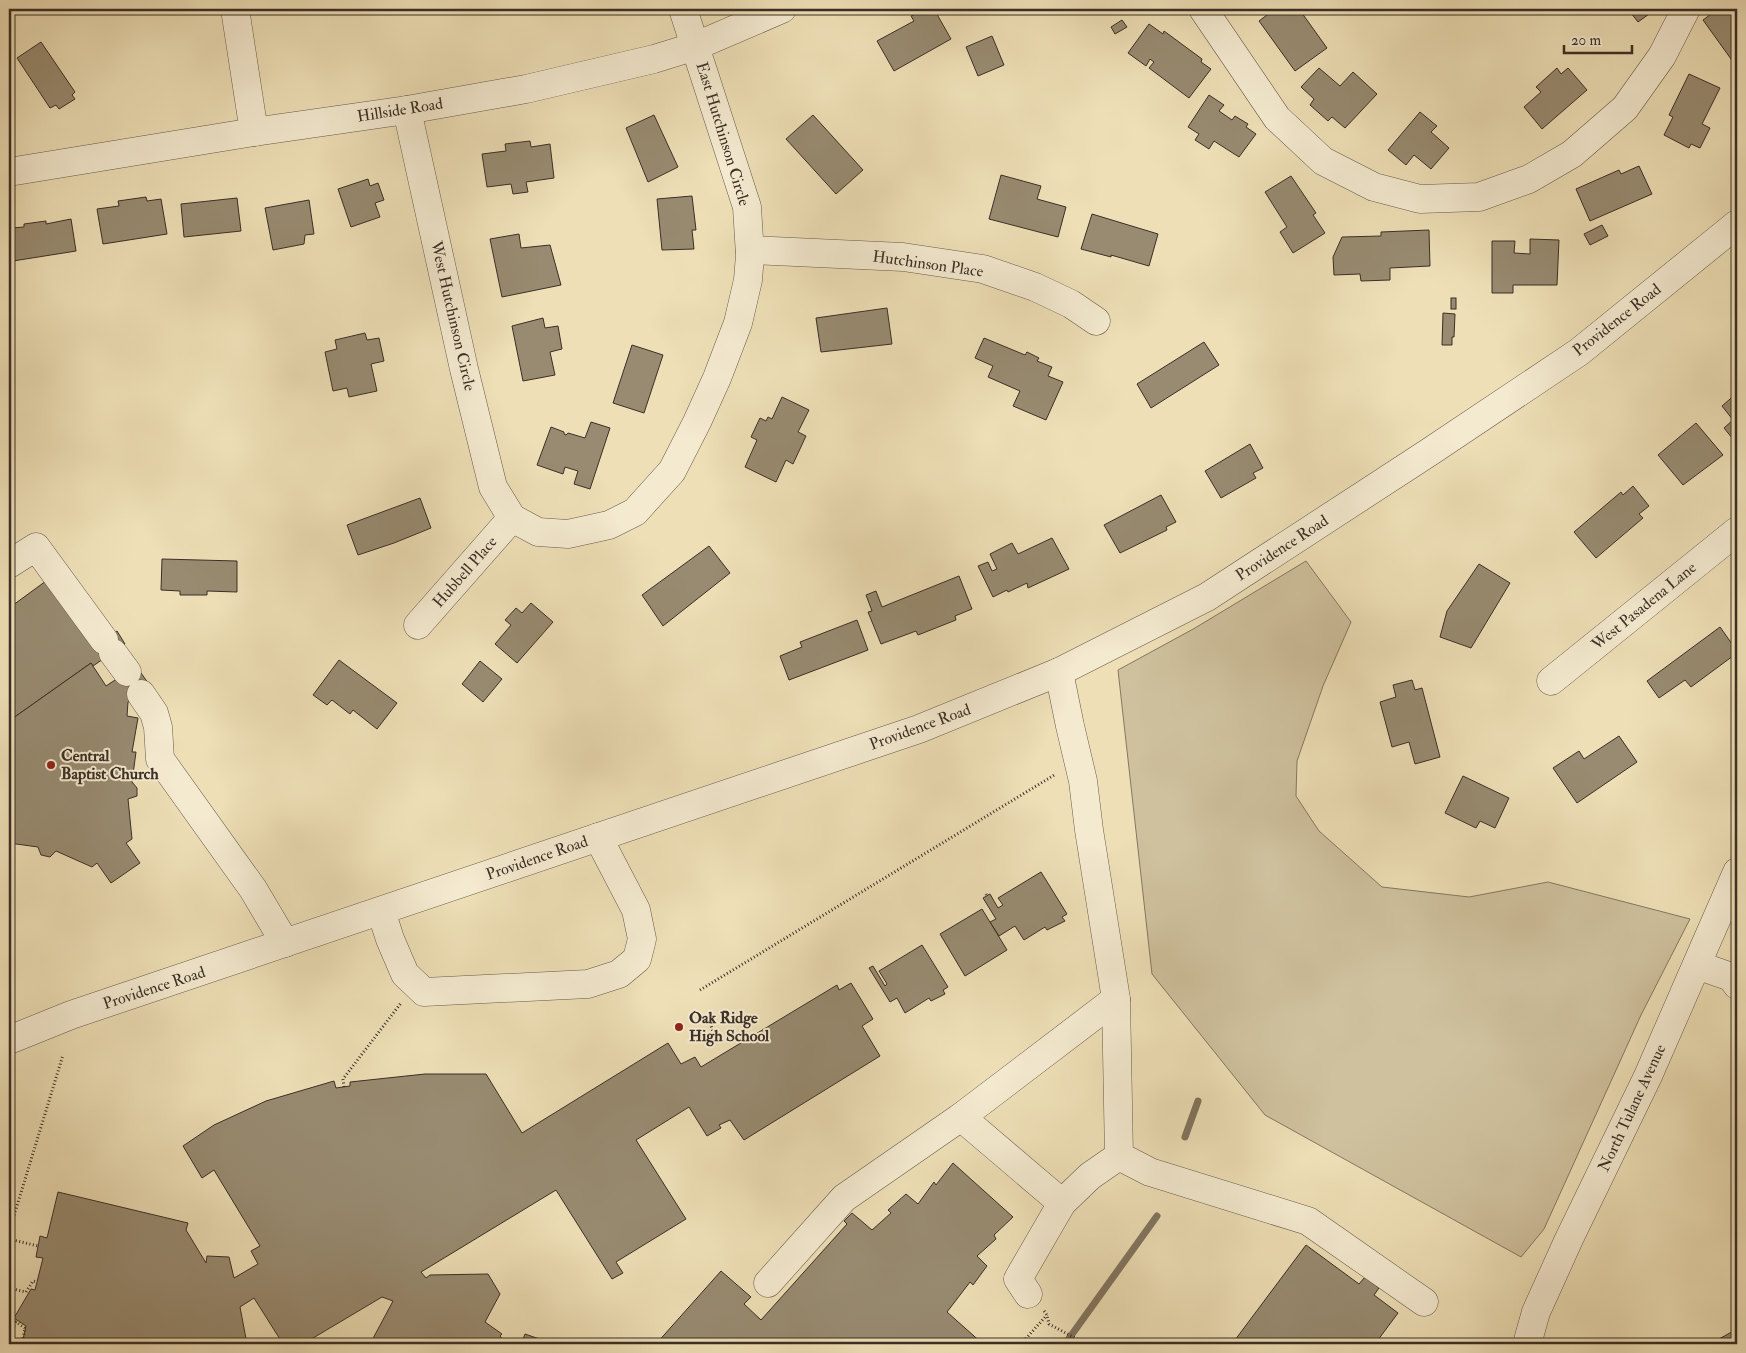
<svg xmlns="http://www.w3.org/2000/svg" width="1746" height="1353" font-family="'IM FELL Double Pica',serif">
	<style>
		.green { fill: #cfc19e; stroke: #847862 }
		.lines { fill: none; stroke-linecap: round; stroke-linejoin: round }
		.stream { stroke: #81755f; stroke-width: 7 }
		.building { fill: #988b71; stroke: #3a2f26 }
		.minor-casing { stroke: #675b4a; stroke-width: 29 }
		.path { stroke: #3a2f26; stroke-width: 3; stroke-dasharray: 1 2.5; stroke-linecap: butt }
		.minor { stroke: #f4ead0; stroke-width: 28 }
		.poi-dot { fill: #8f2418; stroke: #f4ead0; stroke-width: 2 }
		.labels { text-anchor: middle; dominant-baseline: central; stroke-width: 4; stroke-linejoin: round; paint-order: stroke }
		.street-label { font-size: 16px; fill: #3a2f26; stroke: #f4ead0 }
		.poi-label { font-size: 16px; font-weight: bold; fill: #3a2f26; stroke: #f4ead0; text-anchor: start }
	</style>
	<rect width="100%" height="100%" fill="#eedfb6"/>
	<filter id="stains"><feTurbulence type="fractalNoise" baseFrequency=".004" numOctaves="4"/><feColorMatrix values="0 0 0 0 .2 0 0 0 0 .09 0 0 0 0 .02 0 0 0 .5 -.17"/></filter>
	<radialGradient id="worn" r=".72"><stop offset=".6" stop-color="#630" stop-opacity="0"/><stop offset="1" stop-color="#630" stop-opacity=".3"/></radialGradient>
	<polygon class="green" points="1306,561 1351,622 1323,686 1297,761 1296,796 1319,831 1382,887 1469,897 1548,882 1690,919 1641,1015 1544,1229 1521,1257 1265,1115 1152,974 1118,670 1195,628"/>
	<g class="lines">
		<g class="stream">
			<polyline points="1185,1137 1198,1101"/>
			<polyline points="1065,1344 1157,1216"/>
		</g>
	</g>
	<g class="building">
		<polygon points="934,9 951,39 894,71 877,41 914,21 911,16 921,11 923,15"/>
		<polygon points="1275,9 1288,9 1290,12 1295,9 1299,9 1327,48 1295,71 1259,21"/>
		<polygon points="1628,9 1656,9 1638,22"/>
		<polygon points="1718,9 1722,12 1726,9 1737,9 1737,65 1736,66 1703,20"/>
		<polygon points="1122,20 1127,27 1115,34 1111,27"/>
		<polygon points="1149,24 1163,34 1164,31 1202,59 1201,62 1211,69 1189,98 1149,68 1154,62 1150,59 1146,66 1128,53"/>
		<polygon points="992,36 1004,65 978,76 966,47"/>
		<polygon points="41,42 75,92 72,95 75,99 59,109 56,105 50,108 17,58"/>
		<polygon points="1319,68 1340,86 1353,72 1377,94 1345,128 1332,117 1328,121 1310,105 1314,99 1301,87"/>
		<polygon points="1557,68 1561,74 1568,68 1587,90 1542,129 1524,107 1541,92 1536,87"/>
		<polygon points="1689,74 1720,88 1702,124 1710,128 1700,148 1691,144 1689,148 1664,135 1673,117 1669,115"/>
		<polygon points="1209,95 1224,105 1219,111 1232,120 1235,116 1248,124 1246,127 1256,134 1239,157 1214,141 1209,149 1195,140 1199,134 1188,127"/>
		<polygon points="1420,112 1437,126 1431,132 1449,148 1431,169 1414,155 1406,165 1388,150"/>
		<polygon points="654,115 678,167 648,182 626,128"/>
		<polygon points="813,115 863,170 836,194 786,139"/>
		<polygon points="530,141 531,147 550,144 554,178 526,182 528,192 513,194 511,184 487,187 482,154 506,151 505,144"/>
		<polygon points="1639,166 1652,194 1590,221 1576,189 1619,170 1621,174"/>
		<polygon points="1001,175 1041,186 1037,199 1066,207 1058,237 989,219"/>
		<polygon points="1291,176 1316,213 1313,215 1325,233 1293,253 1280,232 1287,227 1265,192"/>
		<polygon points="368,179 370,186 378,183 384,200 375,203 380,217 351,227 338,189"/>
		<polygon points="692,196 696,230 692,230 694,249 662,250 657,199"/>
		<polygon points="146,197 147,201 161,199 167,234 103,244 97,209 119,206 118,201"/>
		<polygon points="237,198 241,231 184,237 181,204"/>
		<polygon points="309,200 314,234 305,235 304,244 273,250 265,208"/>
		<polygon points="1092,214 1158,234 1149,266 1111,255 1111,257 1081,249"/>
		<polygon points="71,219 76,251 13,261 11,228 24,227 24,224 46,221 46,224"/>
		<polygon points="1602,225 1608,236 1590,245 1584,234"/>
		<polygon points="1429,230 1430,266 1390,268 1390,280 1361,281 1360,274 1334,275 1333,257 1342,237 1381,236 1381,232"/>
		<polygon points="519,234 521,248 550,245 561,285 502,297 490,239"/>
		<polygon points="1530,239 1559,240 1557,285 1513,285 1513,293 1492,293 1492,241 1515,241 1514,253 1530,254"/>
		<rect x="1451" y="298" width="5" height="11"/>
		<polygon points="887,308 892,344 821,352 816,318"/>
		<polygon points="1443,313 1455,314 1454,337 1452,337 1452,345 1442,345"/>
		<polygon points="543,318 545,328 558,326 562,349 550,352 555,375 523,381 512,326"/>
		<polygon points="365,333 367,340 379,338 384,361 371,364 377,391 349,397 347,388 333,391 325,352 337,349 335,340"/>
		<polygon points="984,338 1025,355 1027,352 1039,358 1037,361 1052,367 1048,376 1063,382 1046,420 1013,406 1020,391 988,377 993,366 975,358"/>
		<polygon points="1204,342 1219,365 1151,408 1137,384"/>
		<polygon points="632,345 663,355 644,413 613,403"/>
		<polygon points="1737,393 1737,444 1724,428 1733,420 1722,406"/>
		<polygon points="782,397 809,410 798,432 806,436 793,464 786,460 776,482 745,467 757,440 751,437 760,418 766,421 768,417 772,419"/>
		<polygon points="591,422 610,428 590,489 574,484 578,471 565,467 563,474 537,465 551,427 564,432 564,434 566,435 568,433 585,438"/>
		<polygon points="1696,423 1723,455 1683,485 1658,455"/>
		<polygon points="1250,444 1263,468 1253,473 1256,478 1221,498 1205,471"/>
		<polygon points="1633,486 1649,506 1639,514 1643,518 1596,558 1574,532 1621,492 1623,495"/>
		<polygon points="1161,495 1176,522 1166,527 1167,530 1120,553 1104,525"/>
		<polygon points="420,498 431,528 394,543 358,555 347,525"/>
		<polygon points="1052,538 1069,569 1028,588 1027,583 1008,592 1007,590 993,597 978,566 988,562 992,571 997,569 990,554 1012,543 1018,554"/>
		<polygon points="709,546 730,573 663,626 642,595"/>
		<polygon points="162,559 237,561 237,592 207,591 207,595 180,595 180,591 161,590"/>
		<polygon points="1479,564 1510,583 1471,648 1440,637 1447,611"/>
		<polygon points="959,576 972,609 955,616 956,620 918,635 916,631 881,644 868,612 872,611 866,595 876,591 882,607"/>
		<polygon points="46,581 93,647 117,631 125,644 93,666 91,663 9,721 9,608"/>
		<polygon points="531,603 553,622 517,663 495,644 511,625 505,620 516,608 522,613"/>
		<polygon points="857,620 868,650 789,680 780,656 802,647 800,642"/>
		<polygon points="1720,627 1737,651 1737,653 1691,687 1685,680 1659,698 1647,681"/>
		<polygon points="339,660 397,703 377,729 353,710 350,714 332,700 327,705 313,695"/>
		<polygon points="480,661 502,679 483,702 462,684"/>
		<polygon points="91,663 106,686 136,666 151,687 128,702 127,716 138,718 132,752 136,752 132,782 137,788 137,796 128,799 132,839 126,843 140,863 111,883 97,863 92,867 56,851 50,857 41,855 38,847 9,843 9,721"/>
		<polygon points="1412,680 1415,690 1422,688 1440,757 1415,764 1409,742 1392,747 1380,702 1396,697 1393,685"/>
		<polygon points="1619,736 1637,762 1577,803 1553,768 1579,751 1584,759"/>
		<polygon points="1463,776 1509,798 1495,828 1480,821 1476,828 1445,813"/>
		<polygon points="1041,872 1067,914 1062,917 1065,921 1047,930 1045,927 1024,940 1015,926 999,936 990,922 996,919 983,898 990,894 998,908 1003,905 998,898"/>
		<polygon points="982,909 1007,950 965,976 940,934"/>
		<polygon points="922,945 948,987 943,990 945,994 931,1001 929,998 905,1013 897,998 890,1002 869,968 873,966 885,986 887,984 879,971"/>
		<polygon points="851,983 873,1019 862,1026 880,1056 744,1140 730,1120 719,1125 721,1128 707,1136 689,1107 636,1140 686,1219 616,1262 623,1273 612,1279 556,1190 421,1272 426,1278 430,1275 488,1274 500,1294 485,1322 502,1334 500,1336 506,1344 370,1344 393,1301 382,1297 303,1344 283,1344 254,1298 240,1307 247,1344 22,1344 26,1326 14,1318 31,1289 35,1290 43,1258 36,1257 40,1236 47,1238 58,1192 188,1223 186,1230 206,1263 207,1256 229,1257 234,1278 258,1264 251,1251 260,1246 214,1170 202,1178 183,1146 214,1125 266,1101 334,1081 336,1088 350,1086 350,1082 425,1074 486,1074 522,1133 668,1043 681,1064 695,1057 701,1067 837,985 839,990"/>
		<polygon points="953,1163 1013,1217 994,1235 996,1239 977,1256 987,1266 973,1285 970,1282 947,1312 983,1344 656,1344 721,1271 751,1297 744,1304 761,1320 847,1224 844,1221 852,1213 872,1230 891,1213 888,1210 906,1194 918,1204 934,1182 936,1185"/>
		<polygon points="1306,1245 1359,1284 1365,1277 1379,1288 1374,1295 1398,1313 1375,1344 1232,1344"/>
		<polygon points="1737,1329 1737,1344 1710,1344"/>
		<polygon points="525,1334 554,1344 517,1344 522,1342"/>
	</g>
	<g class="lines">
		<g class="minor-casing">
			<g id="minor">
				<polyline points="235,9 254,132"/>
				<polyline points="1203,9 1277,118 1323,161 1374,187 1420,199 1479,197 1529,179 1572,154 1625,108 1662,56 1686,9"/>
				<polyline points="407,110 464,369 493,487 512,518"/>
				<polyline points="9,172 254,132 407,110 526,89 654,59 696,46 782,9"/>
				<polyline points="750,250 903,257 983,269 1035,287 1071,304 1096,321"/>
				<polyline points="512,518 538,532 568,534 609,525 635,512 672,471 697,422 717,378 738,323 748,280 750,255 747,207 683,9"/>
				<polyline points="9,564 36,547 104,640"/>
				<polyline points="418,625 512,518"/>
				<polyline points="113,653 127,672"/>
				<polyline points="1059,672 1070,726 1083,781 1089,830 1116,999 1119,1156 1150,1172 1308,1221 1424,1302"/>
				<polyline points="1551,681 1737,531"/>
				<polyline points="141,694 154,713 158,727 160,759 253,889 285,943"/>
				<polyline points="381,911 390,939 405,974 424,992 588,984 619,974 637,959 642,939 636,910 598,837"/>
				<polyline points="1697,965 1731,977 1737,985"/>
				<polyline points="9,1040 71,1015 919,729 1059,672 1207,597 1428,453 1579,352 1737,224"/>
				<polyline points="1062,1203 961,1117 1116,999"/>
				<polyline points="768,1283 844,1198 961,1117"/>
				<polyline points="1028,1294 1018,1279 1062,1203 1090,1176 1119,1156"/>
				<polyline points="1527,1344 1536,1312 1569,1239 1648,1076 1737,872"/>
			</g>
		</g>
		<g class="path">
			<polyline points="986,894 987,896"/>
			<polyline points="700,990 1056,774"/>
			<polyline points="710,1023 715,1037"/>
			<polyline points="344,1087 343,1079 401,1003"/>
			<polyline points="9,1232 63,1055"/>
			<polyline points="9,1239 38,1246"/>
			<polyline points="9,1288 26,1292 33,1281 37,1282"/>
			<polyline points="1044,1311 1047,1315 1049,1324 1086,1344"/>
			<polyline points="9,1335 16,1322 25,1328 22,1344"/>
			<polyline points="1021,1344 1047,1315"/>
		</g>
		<use href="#minor" class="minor"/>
	</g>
	<g class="poi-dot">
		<circle cx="51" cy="765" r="5"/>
		<circle cx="679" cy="1027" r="5"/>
	</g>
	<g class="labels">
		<g class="street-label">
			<text transform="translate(400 110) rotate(-9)">Hillside Road</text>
			<text transform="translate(723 134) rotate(73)">East Hutchinson Circle</text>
			<text transform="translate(928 264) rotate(8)">Hutchinson Place</text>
			<text transform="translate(453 316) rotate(77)">West Hutchinson Circle</text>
			<text transform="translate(1617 320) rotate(-38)">Providence Road</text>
			<text transform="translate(1282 548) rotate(-33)">Providence Road</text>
			<text transform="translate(465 572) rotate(-49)">Hubbell Place</text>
			<text transform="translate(1644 606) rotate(-39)">West Pasadena Lane</text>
			<text transform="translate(920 727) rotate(-20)">Providence Road</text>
			<text transform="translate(537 858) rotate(-19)">Providence Road</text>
			<text transform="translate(154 988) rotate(-18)">Providence Road</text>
			<text transform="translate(1632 1108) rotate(-65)">North Tulane Avenue</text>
		</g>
		<g class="poi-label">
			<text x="61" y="756">Central<tspan x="61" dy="18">Baptist Church</tspan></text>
			<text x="689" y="1018">Oak Ridge<tspan x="689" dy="18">High School</tspan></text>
		</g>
	</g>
	<rect width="1746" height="1353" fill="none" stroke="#eedfb6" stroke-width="30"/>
	<rect x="10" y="10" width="1726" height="1333" fill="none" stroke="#3a2f26" stroke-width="2.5"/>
	<rect x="15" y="15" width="1716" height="1323" fill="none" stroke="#3a2f26"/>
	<path d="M1564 45v8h68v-8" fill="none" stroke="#3a2f26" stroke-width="2.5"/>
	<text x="1571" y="45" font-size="15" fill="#3a2f26" stroke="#f4ead0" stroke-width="4" paint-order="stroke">20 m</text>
	<rect width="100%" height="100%" filter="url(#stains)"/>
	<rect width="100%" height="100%" fill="url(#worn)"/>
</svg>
